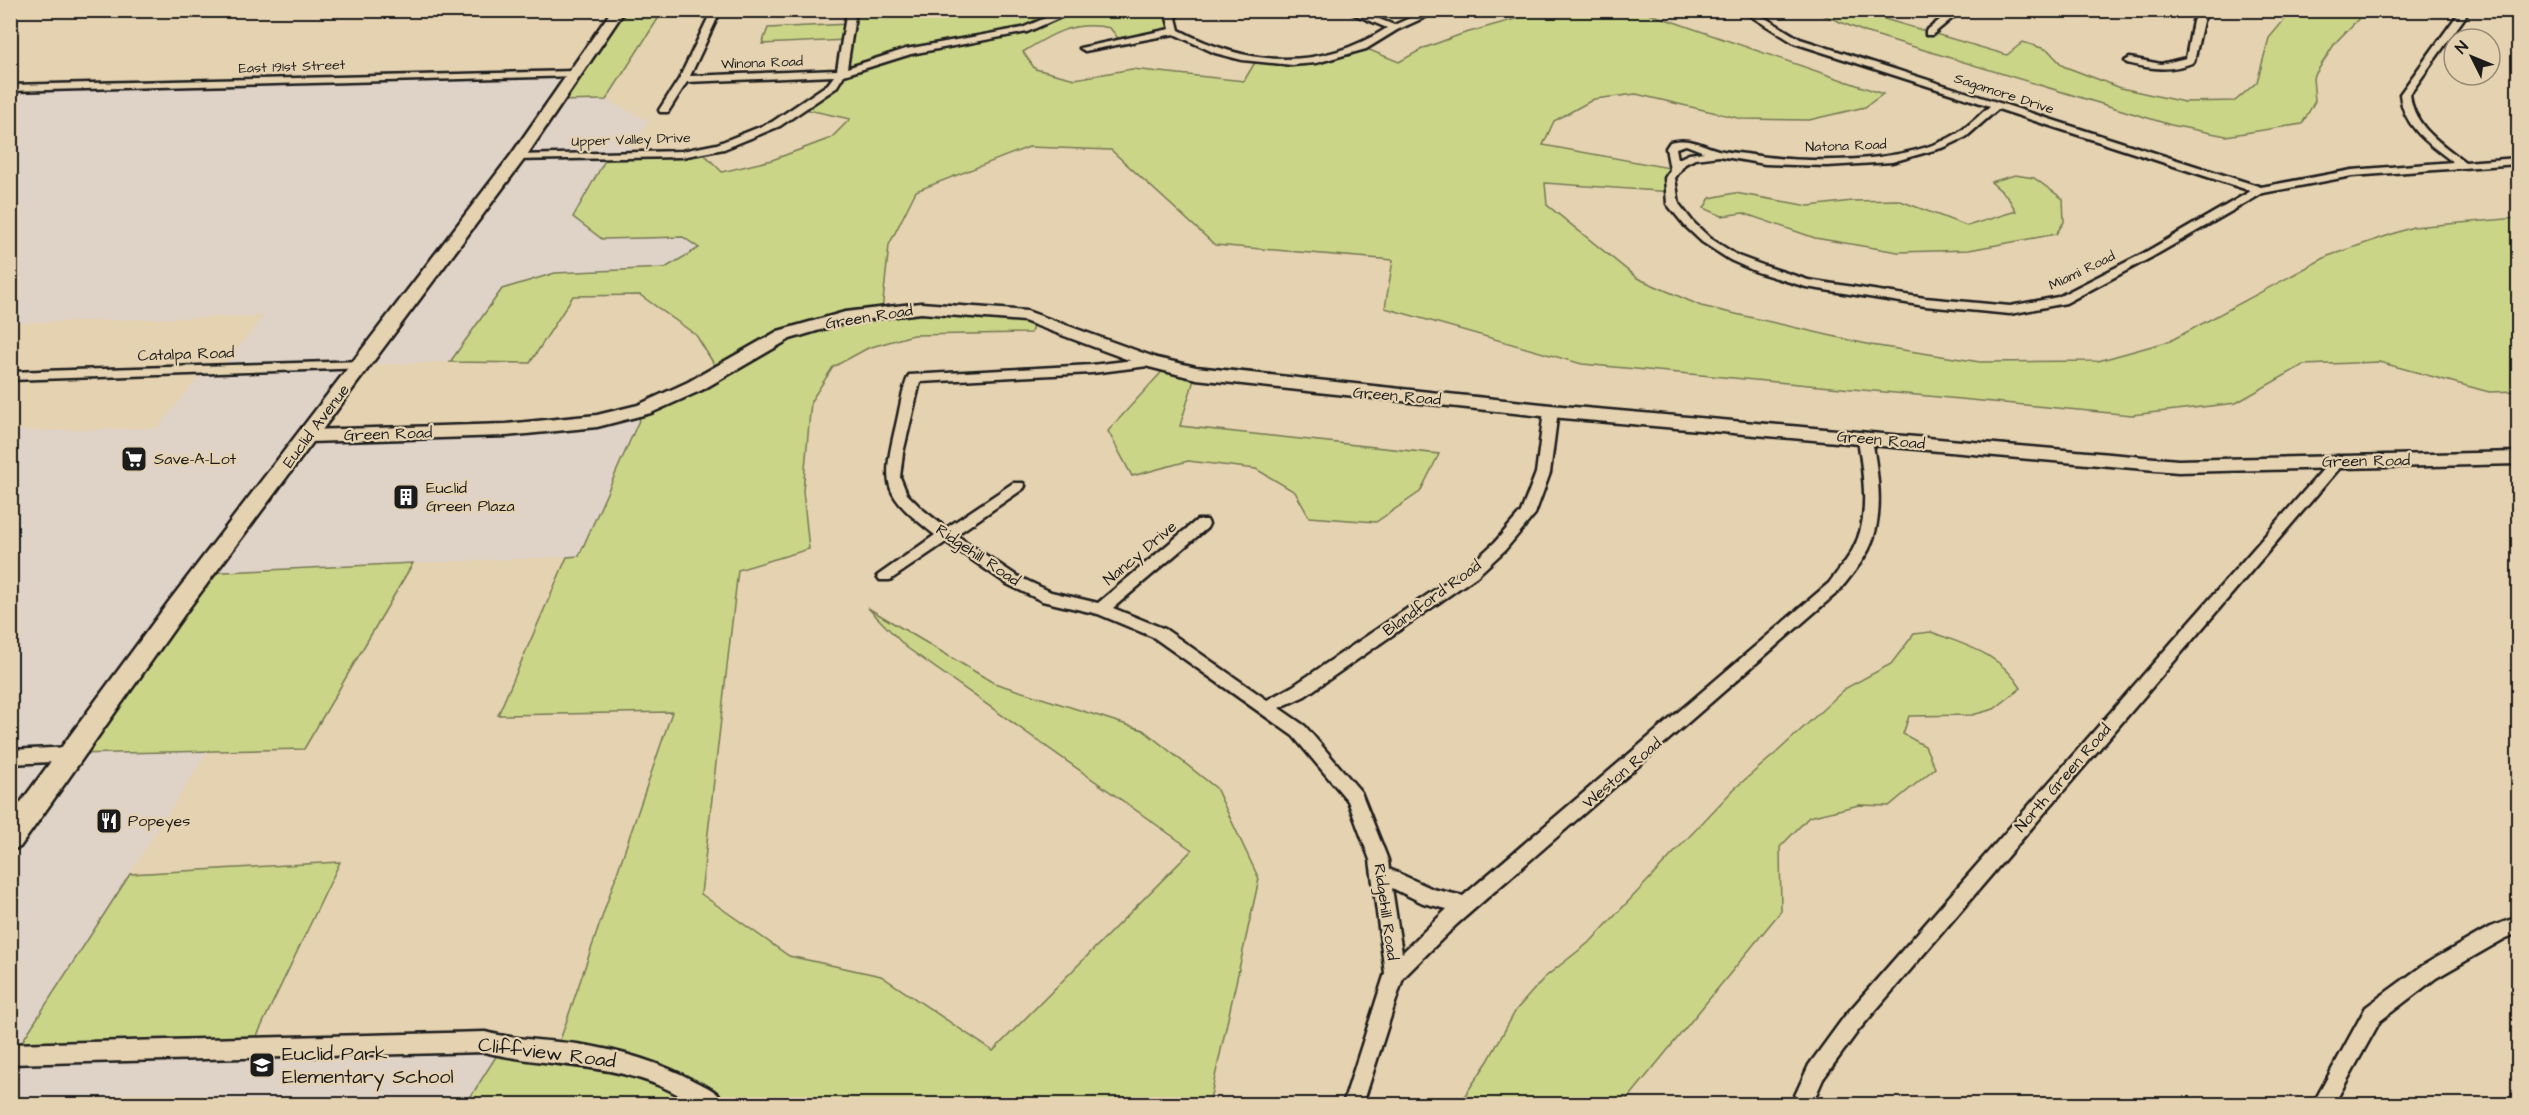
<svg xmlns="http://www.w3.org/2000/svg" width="2529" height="1115" font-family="'Architects Daughter',sans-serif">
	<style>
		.built { fill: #dfd2c6 }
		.green { fill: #cbd588; stroke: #747852; stroke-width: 1.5 }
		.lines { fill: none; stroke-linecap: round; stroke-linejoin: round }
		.street-casing { stroke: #1c1c1c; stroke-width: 5 }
		.secondary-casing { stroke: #1c1c1c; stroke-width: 5 }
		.primary-casing { stroke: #1c1c1c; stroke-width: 5 }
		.street { fill: #e5d2b0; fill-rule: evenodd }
		.secondary { fill: #e5d2b0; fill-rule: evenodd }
		.primary { fill: #e5d2b0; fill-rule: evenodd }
		.labels { text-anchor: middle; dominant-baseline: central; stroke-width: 4.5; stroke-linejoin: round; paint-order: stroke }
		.far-street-label { font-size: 14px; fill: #1c1c1c; stroke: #e5d2b0 }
		.street-label { font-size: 16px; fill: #1c1c1c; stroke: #e5d2b0 }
		.poi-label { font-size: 16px; fill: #1c1c1c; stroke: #e5d2b0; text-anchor: start }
		.near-street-label { font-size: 20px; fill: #1c1c1c; stroke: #e5d2b0 }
		.near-poi-label { font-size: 20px; fill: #1c1c1c; stroke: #e5d2b0; text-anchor: start }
	</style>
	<rect width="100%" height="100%" fill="#e5d2b0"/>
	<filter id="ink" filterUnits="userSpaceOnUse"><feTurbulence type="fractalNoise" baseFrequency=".0167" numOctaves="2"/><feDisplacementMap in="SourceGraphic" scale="12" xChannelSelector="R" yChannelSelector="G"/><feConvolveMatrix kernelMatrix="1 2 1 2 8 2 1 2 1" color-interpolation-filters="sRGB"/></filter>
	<g filter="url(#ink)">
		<polygon class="built" points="575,74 558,101 606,100 649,121 628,154 602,239 684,237 699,247 665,268 555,273 502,289 450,362 363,365 308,435 506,430 644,409 579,556 203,573 73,754 209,750 15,1053 502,1047 499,1104 11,1104 10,651 23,634 11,634 11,431 157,428 204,370 221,369 263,316 11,323 10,88"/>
		<g class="green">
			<path d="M953 10V14L997 10 1169 11 1175 31 1121 42 1110 28C1075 20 1053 33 1023 52L1035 69 1075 79 1132 69 1244 81 1257 59 1311 60 1362 47 1399 62 1424 48 1462 34 1544 11H1642L1883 94 1865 107 1809 120 1742 119 1636 94 1594 99 1554 121 1543 145 1675 169 1672 192 1545 183 1547 205 1637 278 1701 306 1871 345 1980 362 2098 361 2170 341 2328 256 2413 227 2518 218V391L2489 392 2379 362 2303 365 2236 403 2132 415 1582 364 1385 308 1393 260 1215 245 1111 150 1029 147 916 191 889 245 882 311 921 308 1035 319 1031 333 913 335 868 348 833 367 811 401 803 491 809 549 738 570 701 894 789 956 881 976 993 1051 1192 850 906 647 868 608 994 683 1143 730 1216 788 1259 879 1209 1104H466L502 1047 556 1052 672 712 498 715 567 557 579 556 644 409 719 372 696 335 640 295 573 296 530 363 450 362 502 289 555 273 665 268 699 248 683 237 602 239 573 217 608 155 700 150 722 172 772 160 831 138 850 119 799 108 832 86 846 40 762 44 768 28 849 24 852 11Z"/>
			<polygon points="619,11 663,11 606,100 557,101"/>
			<polygon points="1804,11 1857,11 2007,55 2023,42 2048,50 2063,66 2121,88 2184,102 2235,101 2257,82 2269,38 2285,19 2304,11 2366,11 2335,43 2313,78 2315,101 2302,124 2226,136 2171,125 1865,32 1823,15"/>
			<polygon points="2015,175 2034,178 2063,199 2064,222 2056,234 1969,250 1898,252 1815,238 1743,213 1722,216 1704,208 1710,198 1735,193 1809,206 1852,201 1898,200 1967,226 2016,211 2007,196 1991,182"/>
			<polygon points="1167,366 1196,373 1180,426 1439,454 1420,492 1376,522 1309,517 1295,492 1256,469 1188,461 1132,476 1108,431"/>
			<polygon points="413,563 304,749 72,754 203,573"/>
			<path d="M1931 632C1968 646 1999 653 2021 688L1994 709 1972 715 1909 716 1903 734 1925 746 1935 768 1889 806 1859 805 1809 817 1780 847 1781 911 1631 1095 1619 1104H1459L1488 1061 1516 1010 1544 978 1592 940 1734 789 1776 753 1846 688 1891 664 1914 634Z"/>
			<polygon points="340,862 251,1048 14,1054 130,874"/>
		</g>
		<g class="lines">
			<g class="street-casing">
				<g id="street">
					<polygon points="712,10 721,10 690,76 837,70 847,10 856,10 847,68 906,49 1022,28 1064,10 1077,10 1027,32 911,54 844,75 836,88 780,126 724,149 682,157 513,160 513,156 517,155 682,151 717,144 772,122 828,84 834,76 687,82 668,112 660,112 659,110 679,79"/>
					<path d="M1165 10H1174L1179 30C1249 67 1319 71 1387 28L1344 10H1357L1394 25 1428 10H1441L1397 30 1366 49 1316 63 1292 65 1242 60 1215 53 1174 34 1085 51 1080 48 1170 29Z"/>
					<path d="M1741 10H1752L1800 39 2261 187 2352 170 2453 162C2429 144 2403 127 2400 94L2461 10H2470L2410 94C2413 127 2441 143 2465 162L2518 158V164L2352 176 2263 193 2152 257 2066 303 2010 314 1925 306 1806 287 1757 272 1730 260 1702 242 1685 226 1667 204 1665 178 1670 170 1666 148 1670 142C1689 137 1701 145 1718 150 1727 152 1737 153 1746 154 1803 164 1907 165 1958 133 1969 126 1979 115 1990 106L1794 43ZM1998 109 2251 191 2144 253 2058 297 2010 306 1925 298 1808 280 1765 266 1738 256 1710 238 1693 222 1679 204 1675 178 1685 164 1695 159 1719 156 1765 164 1827 166 1892 162 1945 147 1966 137ZM1686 145 1704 152 1689 154 1678 159 1676 148Z"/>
					<polygon points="1952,10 1962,10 1932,35 1926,35 1926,31"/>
					<path d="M2200 10H2209L2203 21 2194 62C2171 72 2151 69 2127 63L2125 61 2130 58 2161 64 2186 58 2193 21Z"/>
					<polygon points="575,71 580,74 578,76 10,91 10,85"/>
					<path d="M1151 358 1156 359 1157 362 1156 365 1092 373 920 382 903 453 900 477 907 494 922 509 946 528 1013 483H1023L1025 486 1023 489 956 535 1017 576 1051 592 1098 603 1197 520H1207L1209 524 1207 528 1113 608 1165 629 1267 700 1293 686 1467 568 1495 542 1521 512 1536 473 1544 411 1551 407 1558 411 1550 473 1535 514 1505 550 1477 576 1305 696 1279 708 1305 726 1361 792 1388 860 1389 869 1433 889 1463 896 1829 583C1837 572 1847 561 1853 549 1871 517 1863 474 1858 439L1865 435 1872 439C1878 474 1885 516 1869 549 1861 564 1850 577 1839 591L1456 925 1403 978 1363 1104H1343L1385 973 1370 860 1348 801 1293 736 1153 637 1098 614 1042 601 1007 584 946 542 890 580H880L877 576 935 535C884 495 881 488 896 425 900 409 902 389 909 375L1092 365ZM1392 888 1423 903 1447 909 1402 953Z"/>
					<polygon points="363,361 369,365 368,368 10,380 10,372"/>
					<polygon points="2338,456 2343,458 2345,461 2343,464 1858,1031 1823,1079 1812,1104 1791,1104 1809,1065 1844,1017 2333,458"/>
					<polygon points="72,747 78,749 81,754 78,759 72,761 10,764 10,750"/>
					<polygon points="2518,917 2518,933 2504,939 2436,978 2380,1021 2334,1104 2313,1104 2366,1007 2422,966 2490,927"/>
					<path d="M485 1032C515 1040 546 1040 577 1044 618 1050 660 1062 696 1082 707 1087 720 1092 724 1104 693 1108 687 1097 660 1086 604 1062 544 1067 485 1052L10 1064V1044Z"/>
				</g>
			</g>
			<g class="secondary-casing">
				<polygon id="secondary" points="921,303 1027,311 1157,358 1196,367 1551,405 2178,460 2518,452 2518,464 2178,472 1551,417 1196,379 1145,366 1024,321 921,313 847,322 790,339 702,390 651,413 597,427 506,436 308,442 301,440 298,436 301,432 308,430 506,424 597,415 638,405 688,382 778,331 845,312"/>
			</g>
			<g class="primary-casing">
				<polygon id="primary" points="612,10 625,10 523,161 186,612 20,847 10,850 10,817 170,600 511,155"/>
			</g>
			<use href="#street" class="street"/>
			<use href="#secondary" class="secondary"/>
			<use href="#primary" class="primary"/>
		</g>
	</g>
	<defs>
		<g id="supermarket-square" transform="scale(1.35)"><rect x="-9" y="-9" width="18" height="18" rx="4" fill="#1c1c1c" stroke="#e5d2b0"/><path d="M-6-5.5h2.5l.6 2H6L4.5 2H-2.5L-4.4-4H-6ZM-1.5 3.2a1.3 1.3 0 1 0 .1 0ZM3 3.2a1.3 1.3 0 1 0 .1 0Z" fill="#fff"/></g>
		<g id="building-square" transform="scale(1.35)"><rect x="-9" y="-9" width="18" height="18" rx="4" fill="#1c1c1c" stroke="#e5d2b0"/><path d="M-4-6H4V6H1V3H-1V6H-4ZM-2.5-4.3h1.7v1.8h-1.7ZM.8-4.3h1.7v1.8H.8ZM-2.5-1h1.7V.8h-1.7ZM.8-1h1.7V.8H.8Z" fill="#fff"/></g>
		<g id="restaurant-square" transform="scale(1.35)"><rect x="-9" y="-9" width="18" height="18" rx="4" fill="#1c1c1c" stroke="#e5d2b0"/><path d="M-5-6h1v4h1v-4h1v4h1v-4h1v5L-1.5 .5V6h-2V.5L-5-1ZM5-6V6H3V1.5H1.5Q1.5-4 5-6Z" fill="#fff"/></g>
		<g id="school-square" transform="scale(1.35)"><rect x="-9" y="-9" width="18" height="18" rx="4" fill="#1c1c1c" stroke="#e5d2b0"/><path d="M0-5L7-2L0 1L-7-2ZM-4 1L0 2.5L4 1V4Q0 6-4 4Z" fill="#fff"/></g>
	</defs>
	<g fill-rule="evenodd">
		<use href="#supermarket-square" x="134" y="459"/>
		<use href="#building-square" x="406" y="497"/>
		<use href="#restaurant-square" x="109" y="821"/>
		<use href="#school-square" x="262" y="1065"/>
	</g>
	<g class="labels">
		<g class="far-street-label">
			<text transform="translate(762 63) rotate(-2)">Winona Road</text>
			<text transform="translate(292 67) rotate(-2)">East 191st Street</text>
			<text transform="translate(2004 94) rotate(18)">Sagamore Drive</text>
			<text transform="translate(631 140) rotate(-2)">Upper Valley Drive</text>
			<text transform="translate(1846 146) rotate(-2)">Natona Road</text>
			<text transform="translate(2082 271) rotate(-26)">Miami Road</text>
		</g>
		<g class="street-label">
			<text transform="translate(869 317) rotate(-9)">Green Road</text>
			<text transform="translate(186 354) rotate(-2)">Catalpa Road</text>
			<text transform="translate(1397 396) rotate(5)">Green Road</text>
			<text transform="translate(316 426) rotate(-53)">Euclid Avenue</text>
			<text transform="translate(388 434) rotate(-2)">Green Road</text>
			<text transform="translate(1881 440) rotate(5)">Green Road</text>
			<text transform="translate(2366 461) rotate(-1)">Green Road</text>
			<text transform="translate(1140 553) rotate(-40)">Nancy Drive</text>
			<text transform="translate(978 555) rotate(34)">Ridgehill Road</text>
			<text transform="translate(1432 598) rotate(-36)">Blandford Road</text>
			<text transform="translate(1622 773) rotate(-41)">Weston Road</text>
			<text transform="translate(2063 778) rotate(-49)">North Green Road</text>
			<text transform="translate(1386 912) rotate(82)">Ridgehill Road</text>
		</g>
		<g class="poi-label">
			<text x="154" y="459">Save-A-Lot</text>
			<text x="426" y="488">Euclid<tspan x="426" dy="18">Green Plaza</tspan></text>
			<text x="128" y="821">Popeyes</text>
		</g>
		<g class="near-street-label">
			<text transform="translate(547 1053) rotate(7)">Cliffview Road</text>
		</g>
		<g class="near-poi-label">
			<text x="282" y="1054">Euclid Park<tspan x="282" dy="23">Elementary School</tspan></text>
		</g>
	</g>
	<rect width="2529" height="1115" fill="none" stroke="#e5d2b0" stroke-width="36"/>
	<rect x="18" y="18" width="2493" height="1079" fill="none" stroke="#1c1c1c" stroke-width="2" filter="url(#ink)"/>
	<g transform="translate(2472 57) rotate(313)"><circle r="28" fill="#e5d2b0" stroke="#958975" stroke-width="1.5"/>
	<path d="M0-4.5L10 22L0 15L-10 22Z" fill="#1c1c1c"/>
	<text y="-9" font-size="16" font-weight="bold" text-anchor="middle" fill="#1c1c1c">N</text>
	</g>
</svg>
